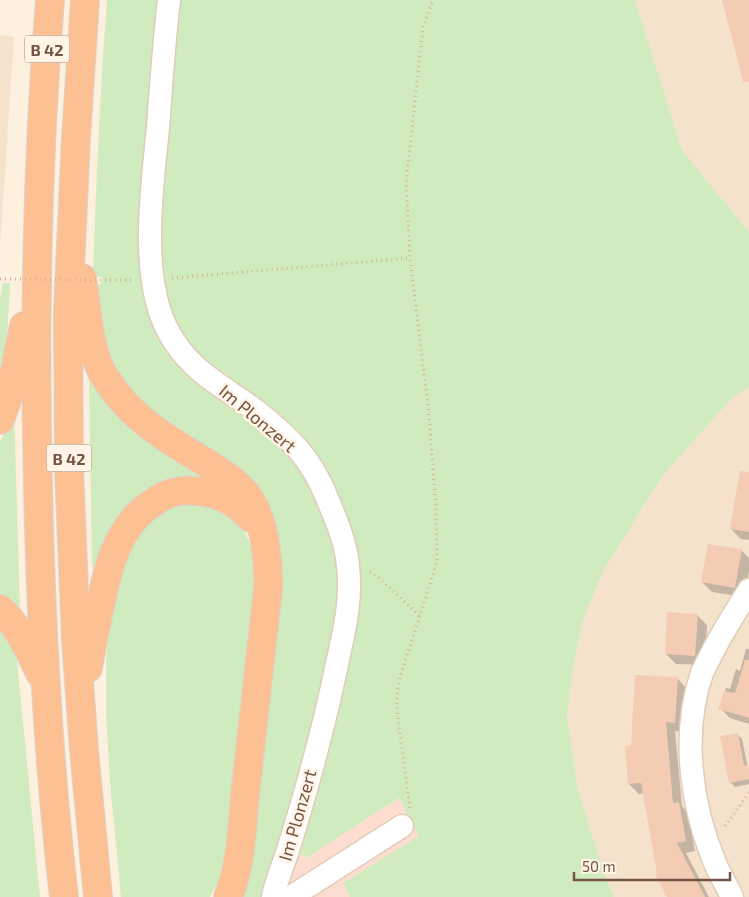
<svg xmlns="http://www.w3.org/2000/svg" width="749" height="897" font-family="'Exo 2',sans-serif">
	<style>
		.residential { fill: #f5e2cc }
		.commercial { fill: #feddd1 }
		.green { fill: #d0ebbd }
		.shadow { fill: #0003 }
		.building { fill: #f4ccb4 }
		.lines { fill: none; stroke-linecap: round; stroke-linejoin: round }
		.minor-casing { stroke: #e1ccba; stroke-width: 25 }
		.trunk-casing { stroke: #dbd3cf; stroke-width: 30 }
		.path { stroke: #d8b098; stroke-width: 3; stroke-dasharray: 1 4; stroke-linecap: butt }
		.minor { stroke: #fff; stroke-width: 22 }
		.trunk { stroke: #fdc092; stroke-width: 28 }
		.path-bridge { stroke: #d8b098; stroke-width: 3; stroke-dasharray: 1 4; stroke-linecap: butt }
		.labels { text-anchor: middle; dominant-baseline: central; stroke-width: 5; stroke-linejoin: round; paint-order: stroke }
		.shield { fill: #fff4e5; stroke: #9e8575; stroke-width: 1 }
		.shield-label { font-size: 16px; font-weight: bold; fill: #745545 }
		.street-label { font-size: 18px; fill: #745545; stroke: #fff4e5 }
	</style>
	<rect width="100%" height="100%" fill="#fdf0de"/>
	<g class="residential">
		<polygon points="635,0 749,0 749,232 682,150"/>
		<polygon points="0,35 14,37 0,248"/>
		<polygon points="749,387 749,897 614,897 604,873 578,790 567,716 572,675 582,623 602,573 663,475 733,397"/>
	</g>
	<polygon class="commercial" points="399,798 420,836 343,883 350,897 266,897 284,845 306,858"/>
	<g class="green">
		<path d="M107 0H635L682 150 749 232V387L733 397 663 475 602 573 582 623 572 675 567 716 578 790 604 873 614 897H350L343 883 419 836 399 798 306 858 284 845 266 897H240C258 787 278 677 281 565L175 433 111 373 94 284H101L102 277 93 276C96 184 100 92 107 0Z"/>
		<polygon points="3,283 10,283 7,341 0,384 0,300"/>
		<polygon points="89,378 94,380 214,477 191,482 94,571 92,565"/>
		<polygon points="14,408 20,611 0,598 0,441 10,422"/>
		<polygon points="188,500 217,507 241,526 248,539 256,561 256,576 232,801 224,858 218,882 210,897 121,897 110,781 106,716 106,665 108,624 116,568 150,516"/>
		<polygon points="0,623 16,650 40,897 0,897"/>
	</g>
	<g class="shadow">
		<polygon points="749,490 749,540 741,539 731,529"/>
		<polygon points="741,550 749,558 749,571 744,597 712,592 702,582"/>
		<polygon points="697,615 707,625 705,665 676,664 666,654"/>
		<polygon points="746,649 749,649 749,724 730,718 720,708 726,688 730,689 736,669 740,671"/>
		<polygon points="678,679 687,689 685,732 675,731 682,806 688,813 695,851 686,853 709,897 668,897 658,874 644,793 639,794 629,784 632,746"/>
		<polygon points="737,734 742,739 749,774 749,784 735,787 730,782"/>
	</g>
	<g class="building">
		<polygon points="722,0 749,0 749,82 743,82"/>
		<polygon points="740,471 749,472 749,532 730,529"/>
		<polygon points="708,544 742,549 735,588 701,582"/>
		<polygon points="667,612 698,614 695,656 665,654"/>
		<polygon points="745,660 749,660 749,718 718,709 724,691 735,693"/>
		<polygon points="635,675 678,677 675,723 666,722 673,803 679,802 686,841 677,843 705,897 667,897 655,874 657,873 641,783 628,784 625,746 631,745"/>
		<polygon points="738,733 744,765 749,766 749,779 729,783 720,736"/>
	</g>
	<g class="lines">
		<g class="minor-casing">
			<g id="minor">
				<path d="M169 0C164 42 161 85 158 128 152 187 140 273 166 327 187 370 220 384 255 410 273 424 292 440 305 458 318 475 326 495 334 515 341 532 347 549 348 567 352 600 344 632 337 664 324 727 307 789 288 850 283 866 276 881 273 897"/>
				<polyline points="291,897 402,826"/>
				<path d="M732 897C727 886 720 875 715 863 691 805 681 734 702 673 705 666 709 659 712 653 723 631 736 611 749 590"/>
			</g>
		</g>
		<g class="trunk-casing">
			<g id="trunk">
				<path d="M50 0C37 162 34 325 38 487 41 624 48 761 64 897"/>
				<polyline points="85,0 76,138 68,311 69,468 76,641 84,750 98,897"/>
				<path d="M82 278C87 307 88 344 101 370 103 375 106 379 109 383 132 419 169 440 205 462 221 472 241 484 251 501 265 523 269 563 268 589 260 658 253 727 245 795 242 828 241 867 228 897"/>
				<polyline points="0,420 11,389 24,326"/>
				<path d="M0 609C19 626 29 651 40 673"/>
				<path d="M88 668C91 649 95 630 99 611 107 571 116 526 154 502 165 494 180 489 194 491 216 492 236 501 251 518"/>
			</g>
		</g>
		<g class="path">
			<polyline points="172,278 410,258"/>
			<polyline points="105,280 131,280"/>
			<polyline points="370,572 378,577 420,616"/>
			<polyline points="410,808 397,710 397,694 400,677 434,572 437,559 436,509 429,414 410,258 406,183 423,28 433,0"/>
			<polyline points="725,826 749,793"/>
		</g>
		<use href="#minor" class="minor"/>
		<use href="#trunk" class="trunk"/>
		<polyline class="path-bridge" points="0,279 102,280"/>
	</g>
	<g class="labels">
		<g class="shield">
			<rect x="24.5" y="35.5" width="45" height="27" rx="4"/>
			<rect x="46.5" y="444.5" width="45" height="27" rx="4"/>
		</g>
		<g class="shield-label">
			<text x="47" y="49">B 42</text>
			<text x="69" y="458">B 42</text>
		</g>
		<g class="street-label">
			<text transform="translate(258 418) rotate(40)">Im Plonzert</text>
			<text transform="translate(297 815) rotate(-74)">Im Plonzert</text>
		</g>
	</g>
	<path d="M574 872v8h156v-8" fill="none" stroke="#745545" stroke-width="2.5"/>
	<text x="582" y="872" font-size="15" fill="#745545" stroke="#fff4e5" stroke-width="4" paint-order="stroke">50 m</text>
</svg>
